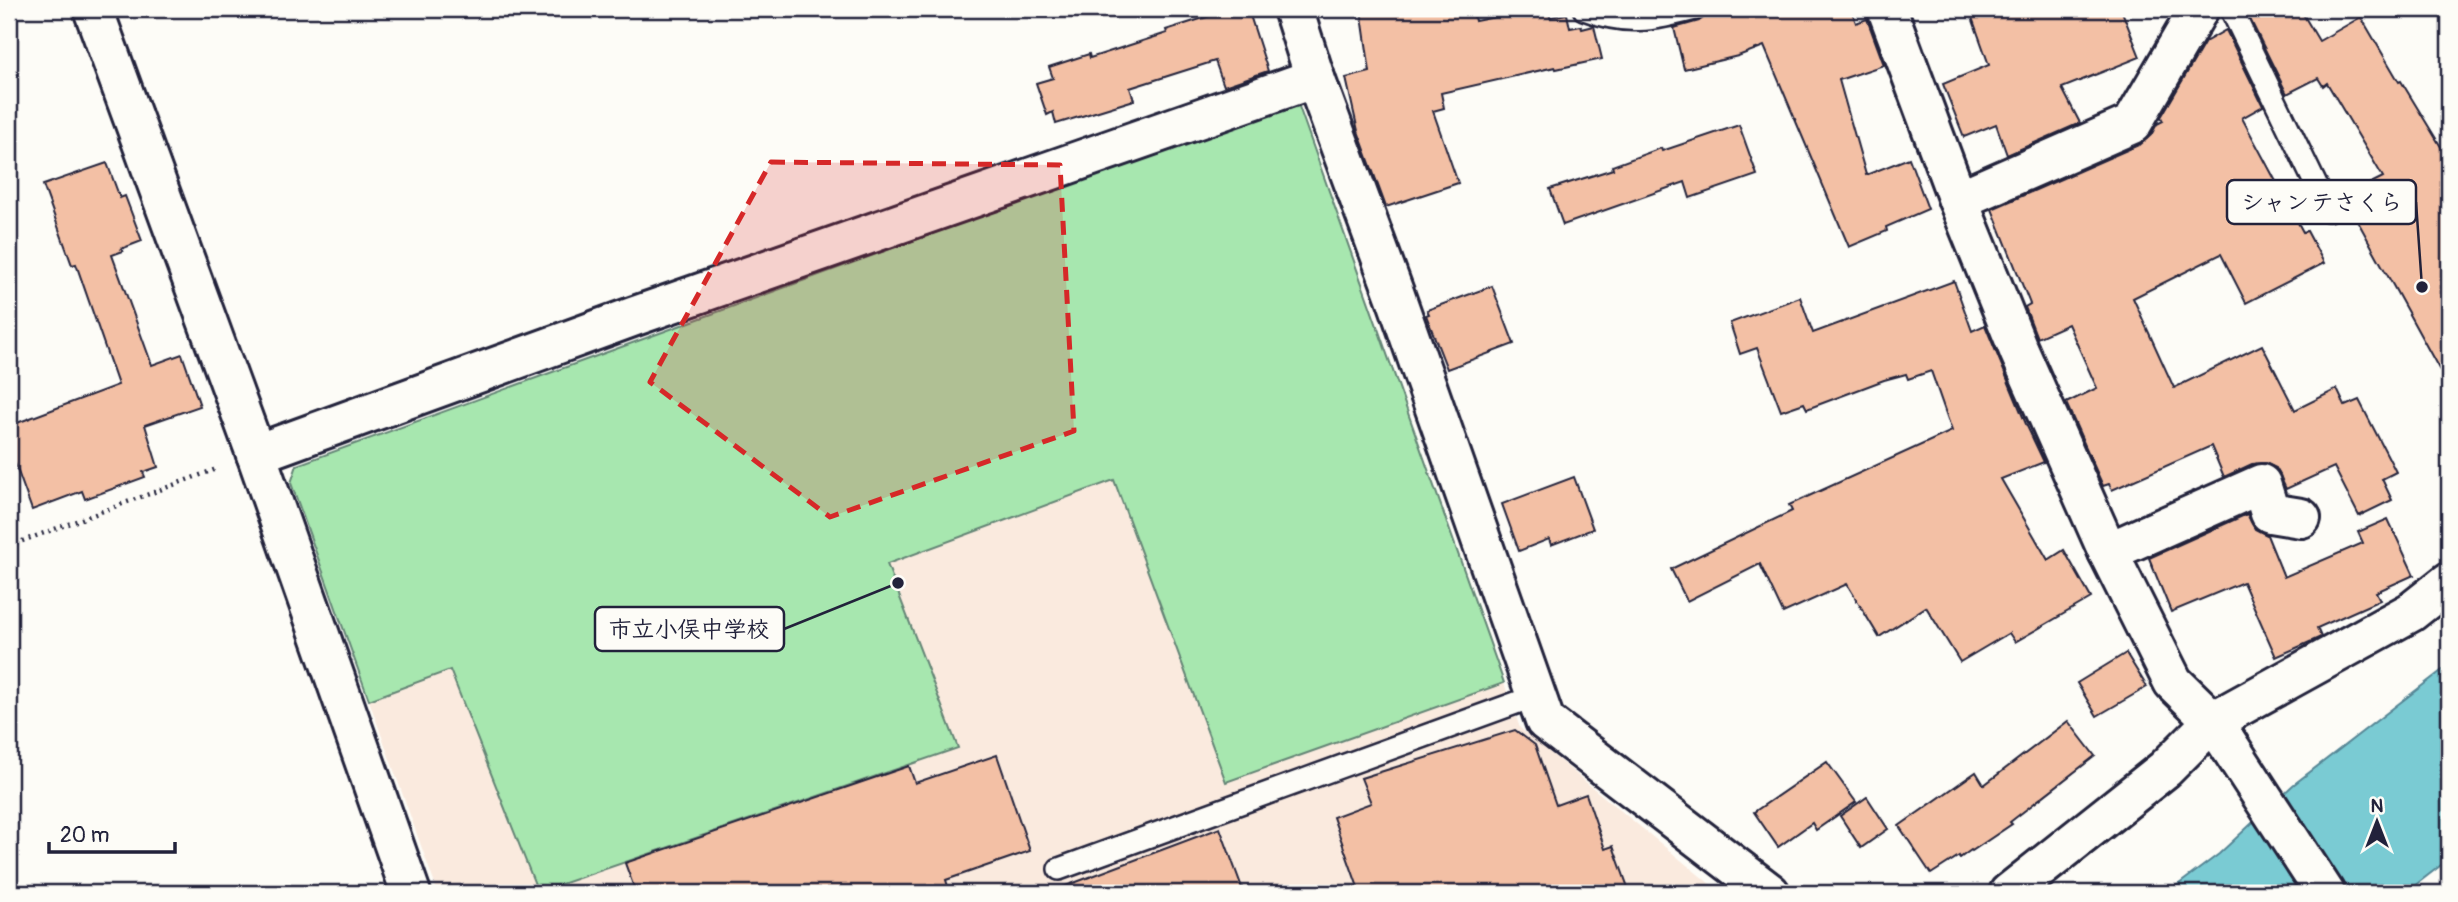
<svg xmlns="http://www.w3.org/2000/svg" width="2458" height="902" font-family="Pangolin,'Klee One',sans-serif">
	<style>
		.built { fill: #faeade }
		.green { fill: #a7e7af; stroke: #648475; stroke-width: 2 }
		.water { fill: #7acbd3; stroke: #578796; stroke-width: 2 }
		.building { fill: #f3c0a5; stroke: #22223b; stroke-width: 2 }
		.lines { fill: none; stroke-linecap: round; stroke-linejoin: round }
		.service-casing { stroke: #22223b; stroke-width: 26 }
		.minor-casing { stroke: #22223b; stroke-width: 44 }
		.tertiary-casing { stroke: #22223b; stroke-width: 44 }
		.path { stroke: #22223b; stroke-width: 4.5; stroke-dasharray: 2 5; stroke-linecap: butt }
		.service { stroke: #fdfcf7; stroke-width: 21 }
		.minor { stroke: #fdfcf7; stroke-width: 38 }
		.tertiary { stroke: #fdfcf7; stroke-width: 38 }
		.marked { fill: #d62828; fill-opacity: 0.2; stroke: #d62828; stroke-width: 5; stroke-dasharray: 14 9; stroke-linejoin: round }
		.leader { fill: none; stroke: #22223b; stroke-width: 2.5 }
		.callout-dot { fill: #22223b; stroke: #fdfcf7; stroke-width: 2.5 }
		.callout { fill: #fdfcf7; stroke: #22223b; stroke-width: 2.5 }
		.callout-label { font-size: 23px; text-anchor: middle; font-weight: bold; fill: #22223b }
	</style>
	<rect width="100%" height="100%" fill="#fdfcf7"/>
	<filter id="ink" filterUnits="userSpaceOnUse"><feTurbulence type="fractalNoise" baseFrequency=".0143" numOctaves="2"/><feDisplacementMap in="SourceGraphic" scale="14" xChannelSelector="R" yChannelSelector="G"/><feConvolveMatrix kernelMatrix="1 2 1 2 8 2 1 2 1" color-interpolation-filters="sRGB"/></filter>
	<g filter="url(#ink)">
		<polygon class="built" points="1297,101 1520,728 1721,893 438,893 291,483 297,465"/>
		<polygon class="green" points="1297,101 1504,683 1226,782 1114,480 887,564 958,748 538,892 450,670 369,700 291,483 297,465"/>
		<polygon class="water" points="2449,665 2449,859 2405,893 2167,893 2219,854 2293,785"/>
		<g class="building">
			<polygon points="1232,9 1248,9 1268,71 1224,86 1215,61 1130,88 1134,100 1056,124 1053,112 1047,115 1036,83 1053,78 1049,67 1089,54 1090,58 1167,33 1166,30"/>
			<polygon points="1361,9 1472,9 1475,21 1535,9 1548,9 1550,17 1567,14 1570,28 1581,26 1582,29 1594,26 1602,59 1556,69 1555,67 1441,93 1444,108 1433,111 1458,183 1386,207 1358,131 1346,78 1370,72"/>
			<polygon points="1731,9 1851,9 1856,23 1867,19 1884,65 1839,80 1866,175 1909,158 1928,209 1886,227 1887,231 1849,247 1764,46 1738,56 1684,69 1674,28 1699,21 1706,15"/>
			<polygon points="1969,9 2121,9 2140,57 2062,88 2080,123 2007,155 1996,124 1964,137 1943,84 1989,65"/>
			<polygon points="2264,9 2300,9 2319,41 2361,17 2399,82 2401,81 2449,160 2449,387 2357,220 2381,207 2369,184 2383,177 2327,83 2323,86 2318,78 2287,94 2249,17"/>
			<polygon points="2226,30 2263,106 2242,118 2303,232 2307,231 2324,263 2246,303 2221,254 2133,298 2174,388 2262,345 2295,410 2337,389 2345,406 2359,400 2396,472 2382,479 2392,500 2359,516 2334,467 2286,489 2276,468 2265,463 2252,464 2224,477 2211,446 2112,490 2109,484 2103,486 2066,403 2097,388 2068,324 2037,338 2025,307 2030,304 1992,209 2141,144 2151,135 2157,124 2163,121 2161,117 2205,42"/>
			<polygon points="1739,125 1757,175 1690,198 1685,182 1563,225 1550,189 1613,169 1612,166 1661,148 1662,151"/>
			<polygon points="107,163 120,198 125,196 142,241 121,249 123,251 112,255 152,365 182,354 200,406 145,425 158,467 143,472 145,477 85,499 82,491 32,510 9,447 9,426 118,385 76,264 72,265 43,185"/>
			<polygon points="1954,281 1972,331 1985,325 2026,424 2044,462 2001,479 2048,560 2064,550 2091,598 2015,642 2009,633 1960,662 1926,607 1879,637 1847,584 1783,613 1760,564 1687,601 1671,569 1792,511 1789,505 1952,431 1931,371 1908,379 1906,374 1884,380 1807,409 1804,403 1781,411 1757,348 1740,354 1730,323 1800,297 1813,333"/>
			<polygon points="1492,286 1514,344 1447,369 1426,315 1429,314 1427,310"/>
			<polygon points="1574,477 1593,529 1551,545 1549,539 1519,551 1502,504"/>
			<polygon points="2247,514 2255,529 2267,535 2284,577 2363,543 2358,532 2388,519 2414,575 2376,592 2380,600 2317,628 2321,637 2276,657 2243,582 2171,612 2149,558"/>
			<polygon points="2126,653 2147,687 2097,716 2077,683"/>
			<polygon points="2068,721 2095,756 2010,822 2012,824 1972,851 1971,850 1960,858 1959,856 1931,874 1899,826 1976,772 1984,785"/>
			<polygon points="1515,730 1535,745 1556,805 1586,794 1605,849 1613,846 1630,893 1360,893 1333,817 1371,803 1361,778"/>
			<polygon points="997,755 1030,851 946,880 950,893 636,893 625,863 909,766 915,783"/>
			<polygon points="1827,762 1856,802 1816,830 1812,823 1778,847 1754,812"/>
			<polygon points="1867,797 1888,829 1861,848 1840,816"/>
			<polygon points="1220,828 1244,893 1055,893 1055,890"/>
		</g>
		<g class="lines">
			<g class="service-casing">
				<g id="service">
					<path d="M1584 9C1628 26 1651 20 1695 9"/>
					<polyline points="2231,9 2328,210"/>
					<polyline points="1059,869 1535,696"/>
				</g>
			</g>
			<g class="minor-casing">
				<g id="minor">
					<polyline points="1293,9 1315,78 1395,295 1545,721 1770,893"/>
					<polyline points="1887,9 1958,200 2019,351 2108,552 2173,682 2213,721 2325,893"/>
					<polyline points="1958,200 2132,124 2199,9"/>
					<polyline points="256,454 635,316 1315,78"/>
					<polyline points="2108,552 2261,484 2270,513 2301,518"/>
					<polyline points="2009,893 2165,769 2213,721 2411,612 2449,582"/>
				</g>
			</g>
			<g class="tertiary-casing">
				<polyline id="tertiary" points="93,9 256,454 411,893"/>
			</g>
			<polyline class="path" points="9,546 219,468"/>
			<use href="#service" class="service"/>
			<use href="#minor" class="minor"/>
			<use href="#tertiary" class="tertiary"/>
		</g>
	</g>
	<path class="marked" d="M771 162 1060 165 1074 431 830 517 650 382Z"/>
	<path class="leader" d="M2422 287L2416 202M898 583L784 629"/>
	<g class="callout-dot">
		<circle cx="2422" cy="287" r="7"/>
		<circle cx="898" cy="583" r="7"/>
	</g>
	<g class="callout">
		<rect x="2227" y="180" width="189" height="44" rx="7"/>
		<rect x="595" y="607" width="189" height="44" rx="7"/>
	</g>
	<g class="callout-label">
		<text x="2322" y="210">シャンテさくら</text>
		<text x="689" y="637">市立小俣中学校</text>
	</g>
	<rect width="2458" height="902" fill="none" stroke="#fdfcf7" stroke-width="35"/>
	<rect x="18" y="18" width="2423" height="867" fill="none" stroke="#22223b" stroke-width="2.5" filter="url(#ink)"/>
	<g transform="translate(2377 822)" stroke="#fdfcf7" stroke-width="5" paint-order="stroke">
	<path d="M0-5L12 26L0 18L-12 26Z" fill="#22223b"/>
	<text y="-10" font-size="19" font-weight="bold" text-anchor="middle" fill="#22223b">N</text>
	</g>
	<path d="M49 842v10h126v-10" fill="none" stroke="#22223b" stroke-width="3.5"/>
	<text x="60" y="842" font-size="21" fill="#22223b" stroke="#fdfcf7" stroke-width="5" paint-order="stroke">20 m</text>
</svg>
